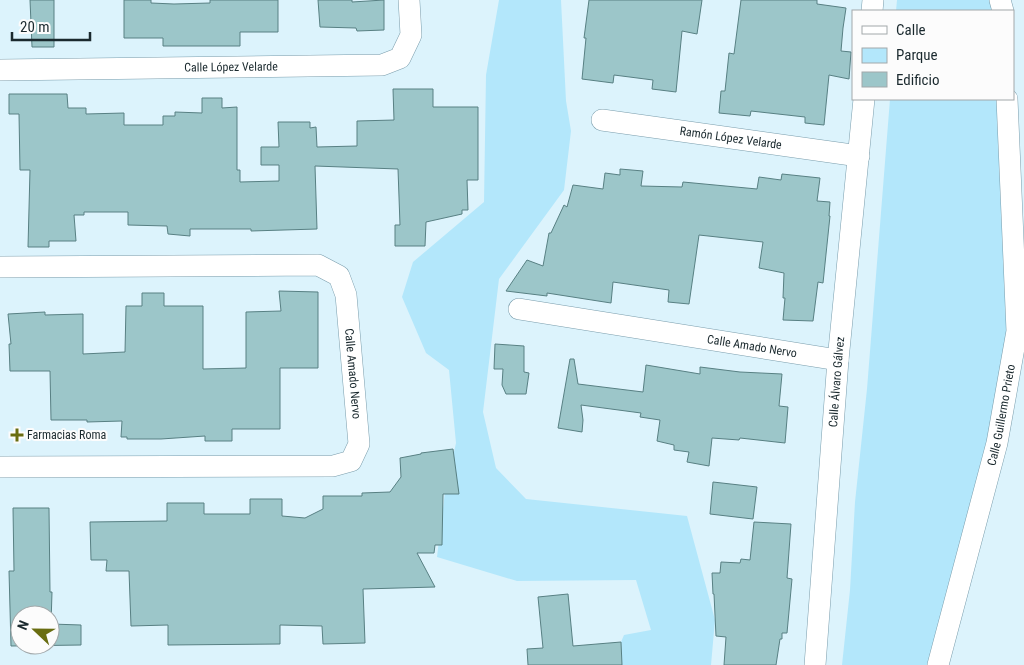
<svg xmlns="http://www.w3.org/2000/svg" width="1024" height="665" font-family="'Roboto Condensed',sans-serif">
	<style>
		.green { fill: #b3e7fb }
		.building { fill: #9cc6c9; stroke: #588083; fill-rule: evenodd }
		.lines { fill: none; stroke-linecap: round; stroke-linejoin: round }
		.street-casing { stroke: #7a9dac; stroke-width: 22 }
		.street { stroke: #fff; stroke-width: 21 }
		.poi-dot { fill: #696d11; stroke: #fcfcfc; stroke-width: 2 }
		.labels { text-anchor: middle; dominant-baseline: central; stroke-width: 4; stroke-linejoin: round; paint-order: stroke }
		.street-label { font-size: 12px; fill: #1a292e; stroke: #fcfcfc }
		.poi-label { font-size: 12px; fill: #1a292e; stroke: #fcfcfc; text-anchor: start }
	</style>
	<rect width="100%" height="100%" fill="#dcf3fc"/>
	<g class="green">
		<polygon points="499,0 561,0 566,101 571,131 564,190 499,279 483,412 496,468 526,499 687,516 715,620 711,665 622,665 621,642 624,635 651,630 636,580 517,581 437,557 445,492 456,443 449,370 426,353 402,297 413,262 484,202 486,75"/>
		<polygon points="897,0 992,0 993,11 896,11"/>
		<polygon points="890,99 1002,99 1013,338 985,462 928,665 842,665 850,590 855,502 867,389"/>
	</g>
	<g class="building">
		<polygon points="30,0 54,0 54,47 32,47"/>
		<polygon points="124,0 151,0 151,3 174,4 210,3 210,0 278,0 278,32 240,32 240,46 163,46 163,38 124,38"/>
		<polygon points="318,0 352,0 352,2 384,0 384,30 357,31 356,28 320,27"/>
		<polygon points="589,0 702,0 697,34 682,31 676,92 652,89 653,80 614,75 613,83 582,79 586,38 584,38"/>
		<polygon points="741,0 817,0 817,4 846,8 843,28 841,51 851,52 849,79 829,75 824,125 805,123 805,117 751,111 750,116 719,113 721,91 725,91 729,53 734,54"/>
		<polygon points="393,89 433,89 433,107 478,107 478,180 467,180 468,210 462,210 462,214 426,222 425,246 395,246 395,225 400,225 398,169 315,166 317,229 251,231 251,229 190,229 190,236 168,234 167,226 128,225 128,212 84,212 84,215 74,215 76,241 49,241 49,247 28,247 30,170 20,170 19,114 9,114 9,94 67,94 68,108 86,108 86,114 124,113 124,125 163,125 163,116 175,116 175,112 202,113 202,98 222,98 222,108 237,107 237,170 240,170 240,182 279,181 279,165 261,165 261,147 279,147 278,122 310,122 310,128 316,127 317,147 357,146 357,121 394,120"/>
		<polygon points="620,169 643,171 641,186 682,187 683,182 757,189 759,177 781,180 782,174 820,178 817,201 830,202 829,216 830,216 823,283 818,282 813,321 783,320 785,298 783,298 784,273 759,268 763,242 699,235 689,304 668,302 669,290 613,282 611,303 547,293 547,296 506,291 527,260 543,266 549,233 551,233 564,205 567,207 573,185 603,189 605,173 620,175"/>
		<polygon points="279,291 318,292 318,368 280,368 280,429 232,429 232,441 205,441 205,436 161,439 127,439 127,437 121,437 122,421 87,422 87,420 51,420 50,371 10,371 9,344 11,344 8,314 45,312 45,315 83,314 83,354 125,352 126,306 142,306 142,293 164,293 164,306 203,306 203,369 246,368 246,312 281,311"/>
		<polygon points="495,344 524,346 524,372 529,373 526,394 506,394 502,385 503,369 494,369"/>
		<polygon points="570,359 574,359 578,384 643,392 646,365 700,374 700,367 740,372 782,374 779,406 788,407 785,443 740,438 739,440 712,438 709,466 687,462 689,452 674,450 674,445 657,441 660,420 640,417 641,413 581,405 583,420 582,432 558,428"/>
		<polygon points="453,449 459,494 443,494 442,545 435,545 434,553 417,553 435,587 363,589 365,643 323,644 322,626 280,625 280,644 168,645 168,625 131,626 129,571 106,571 107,560 91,560 90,522 167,521 167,503 204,503 204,514 250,514 250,499 282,499 282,516 305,518 323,509 323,496 362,496 362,493 390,492 401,477 400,458 421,454 421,453"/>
		<polygon points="713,482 757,487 753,519 710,514"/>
		<path d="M13 508H49L50 592H52L51 624 81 625V645L11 646 9 571H14ZM20 615H50V645H20Z"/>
		<polygon points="754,522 791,524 787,578 792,579 787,633 782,633 782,639 780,639 776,665 724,665 726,637 716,636 714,594 713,594 712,573 720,573 721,562 740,563 741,559 750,560"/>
		<polygon points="568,594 573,646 621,642 622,665 528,665 527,649 543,648 538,597"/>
	</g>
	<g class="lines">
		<g class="street-casing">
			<g id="street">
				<polyline points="1000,0 1003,11"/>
				<polyline points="872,11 873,0"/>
				<path id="s1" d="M0 70 382 65 400 58 411 35 409 0"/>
				<path id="s2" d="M602 120 859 156"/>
				<path id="s3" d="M0 267 318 265 339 276 346 295 359 444 351 461 333 466 0 467"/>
				<path id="s4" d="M519 309 838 360"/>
				<path id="s5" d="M815 665 838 360 864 99"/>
				<path id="s6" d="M938 665 997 443 1017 331 1007 99"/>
			</g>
		</g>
		<use href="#street" class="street"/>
	</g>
	<path class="poi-dot" d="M14.5 427.5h5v5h5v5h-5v5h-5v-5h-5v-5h5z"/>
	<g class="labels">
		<g class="street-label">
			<text stroke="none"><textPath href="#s1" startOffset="231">Calle López Velarde</textPath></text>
			<text stroke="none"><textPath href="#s2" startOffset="130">Ramón López Velarde</textPath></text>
			<text stroke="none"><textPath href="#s4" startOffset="236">Calle Amado Nervo</textPath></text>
			<text stroke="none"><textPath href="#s3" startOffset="441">Calle Amado Nervo</textPath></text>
			<text stroke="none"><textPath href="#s5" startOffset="284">Calle Álvaro Gálvez</textPath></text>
			<text stroke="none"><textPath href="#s6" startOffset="258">Calle Guillermo Prieto</textPath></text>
		</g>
		<g class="poi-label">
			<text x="27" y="435">Farmacias Roma</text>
		</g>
	</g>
	<rect x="852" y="10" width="162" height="90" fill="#fcfcfc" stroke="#a2a8aa"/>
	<rect x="862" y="26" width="25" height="8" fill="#ffffff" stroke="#a2a8aa"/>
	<text x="896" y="35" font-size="15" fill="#1a292e">Calle</text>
	<rect x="862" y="48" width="25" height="15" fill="#b3e7fb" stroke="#a2a8aa"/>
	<text x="896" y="60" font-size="15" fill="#1a292e">Parque</text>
	<rect x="862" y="72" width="25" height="15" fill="#9cc6c9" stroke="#a2a8aa"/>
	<text x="896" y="85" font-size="15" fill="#1a292e">Edificio</text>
	<g transform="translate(35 630) rotate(292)"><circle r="24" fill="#fcfcfc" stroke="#a2a8aa"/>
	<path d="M0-4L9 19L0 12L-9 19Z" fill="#696d11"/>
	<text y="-8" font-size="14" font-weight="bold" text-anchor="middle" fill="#1a292e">N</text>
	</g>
	<path d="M12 32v8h78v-8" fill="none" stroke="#1a292e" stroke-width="2.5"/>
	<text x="20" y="32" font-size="15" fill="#1a292e" stroke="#fcfcfc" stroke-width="4" paint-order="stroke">20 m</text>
</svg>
